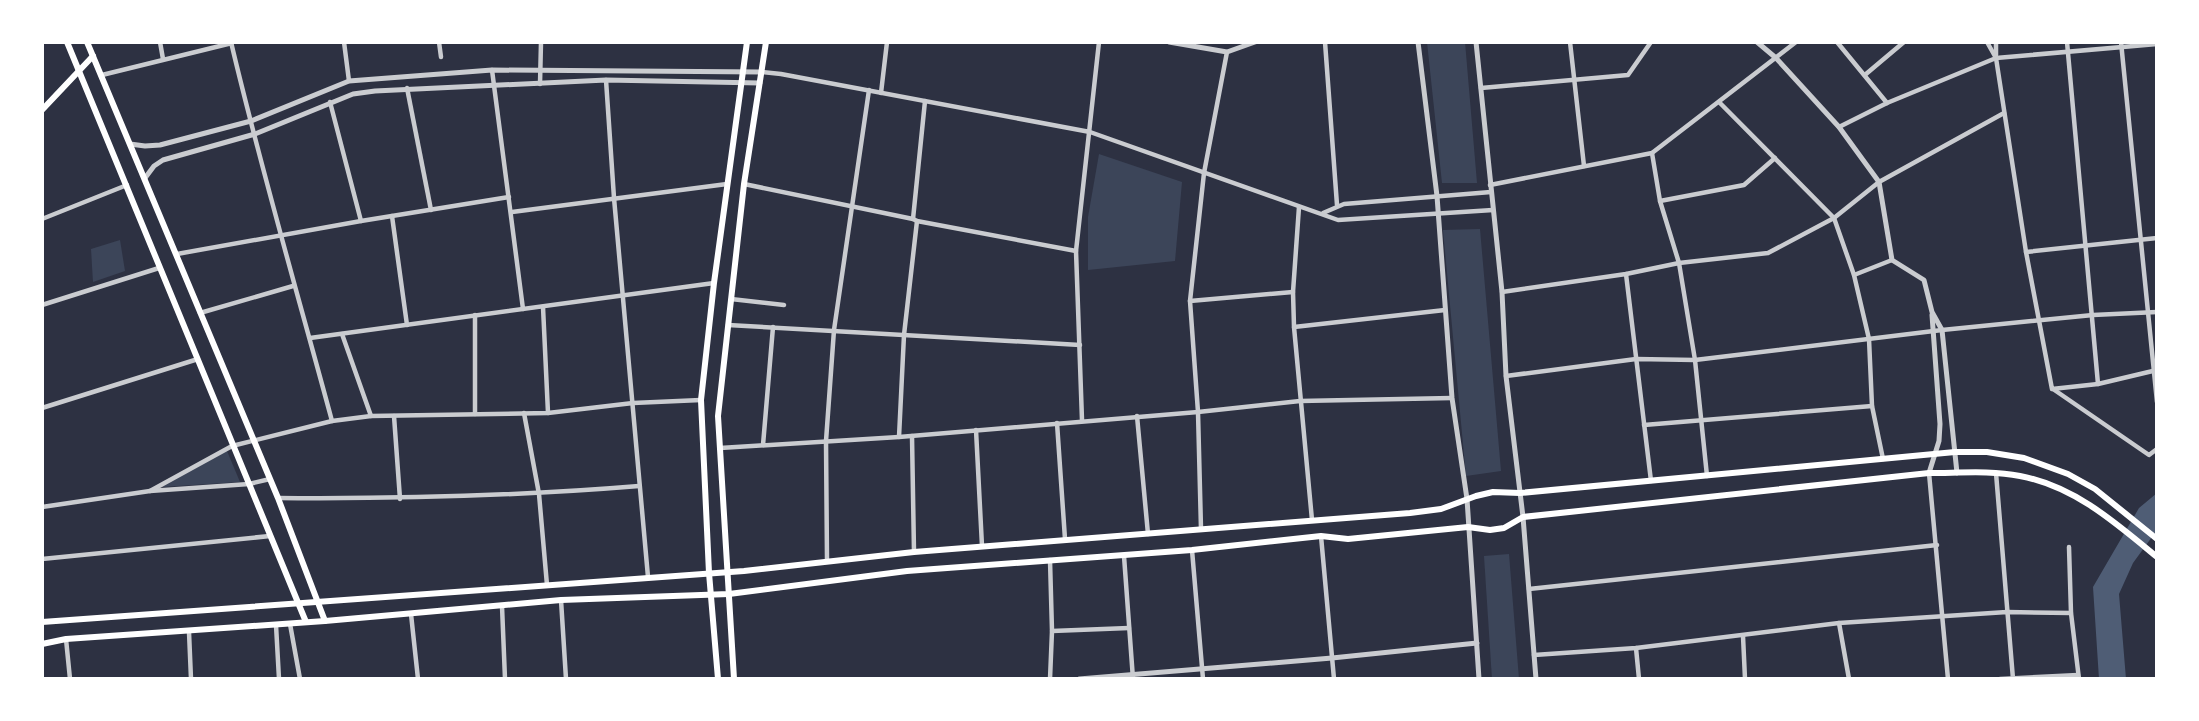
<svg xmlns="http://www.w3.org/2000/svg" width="2199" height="721" font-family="'Crimson Pro',serif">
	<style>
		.green { fill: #3c4559 }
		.water { fill: #4f5d75 }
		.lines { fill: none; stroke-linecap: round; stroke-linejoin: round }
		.minor { stroke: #caccd0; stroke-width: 4.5 }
		.tertiary { stroke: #caccd0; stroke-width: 5 }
		.secondary { stroke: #fff; stroke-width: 6 }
		.primary { stroke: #fff; stroke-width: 6 }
	</style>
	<rect width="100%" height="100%" fill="#2d3142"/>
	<g class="green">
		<polygon points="1427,42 1465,42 1477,183 1442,183"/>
		<polygon points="1099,154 1182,182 1175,261 1088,270 1088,217"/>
		<polygon points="1480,229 1501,471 1466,476 1443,230"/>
		<polygon points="120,240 125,271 93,282 91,249"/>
		<polygon points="227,451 240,482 162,487"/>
		<polygon points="1509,554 1519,679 1492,679 1484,556"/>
	</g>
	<polygon class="water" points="2157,493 2157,530 2133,563 2119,594 2126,679 2099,679 2093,587 2139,508"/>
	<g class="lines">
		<g class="minor">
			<polyline points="160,42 163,59"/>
			<path d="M231 42C261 169 298 295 332 421"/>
			<polyline points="344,42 349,81"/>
			<polyline points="439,42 441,57"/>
			<polyline points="1325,42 1337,205"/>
			<polyline points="1570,42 1584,166"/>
			<polyline points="1837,42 1887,103"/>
			<polyline points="1987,42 1996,58 2026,252 2052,389 2098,384 2157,370"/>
			<polyline points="1996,42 1996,55"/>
			<polyline points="2067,42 2098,384"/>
			<polyline points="2121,42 2157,402"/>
			<polyline points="492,70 523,309"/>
			<polyline points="761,72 781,74 1090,132 1338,220 1493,210"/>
			<polyline points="1866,74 1904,42"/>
			<polyline points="102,75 232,43"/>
			<polyline points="606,80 614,198 648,577"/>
			<polyline points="540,84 541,42"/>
			<polyline points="407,88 431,210"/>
			<polyline points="1481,88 1628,75 1651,42"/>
			<polyline points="881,93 887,42"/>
			<polyline points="330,102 361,221"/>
			<polyline points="1719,102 1834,218 1854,275 1869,339 1872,406 1883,459"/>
			<polyline points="1839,127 1887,103 1996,58 2157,44"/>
			<polyline points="1652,153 1660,201 1679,263 1695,360 1707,476"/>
			<polyline points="744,184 913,219 917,221 1076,251"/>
			<polyline points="1490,185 1652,153 1796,42"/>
			<polyline points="1660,201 1744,185 1775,158"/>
			<polyline points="1299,207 1293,292 1294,327 1312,520"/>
			<polyline points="512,212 727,184"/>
			<polyline points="1323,213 1344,204 1491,192"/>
			<polyline points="392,216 407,325"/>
			<polyline points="42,219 127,185"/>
			<polyline points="913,219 925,101"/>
			<polyline points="2026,252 2157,238"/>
			<polyline points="177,254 361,221 509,197"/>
			<polyline points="1626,274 1651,481"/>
			<polyline points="1854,275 1892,260"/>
			<polyline points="1502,292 1626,274 1679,263 1768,253 1834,218 1879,182 2004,113"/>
			<polyline points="731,299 784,305"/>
			<polyline points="1190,301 1293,292"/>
			<polyline points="42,305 159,268"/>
			<polyline points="543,307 548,413"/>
			<polyline points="200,313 293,286"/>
			<polyline points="475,315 475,414"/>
			<polyline points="728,325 1080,345"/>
			<polyline points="1294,327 1445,310"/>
			<polyline points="342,334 371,416"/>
			<polyline points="310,338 714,283"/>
			<polyline points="1506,376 1636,359 1695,360 1942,330 2093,315 2157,312"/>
			<polyline points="2053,389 2149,455 2157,449"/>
			<polyline points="42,408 198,359"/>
			<polyline points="524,413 539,494 547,585"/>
			<polyline points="394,416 400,499"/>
			<polyline points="1137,416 1148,534"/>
			<polyline points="1082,420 1076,251 1099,42"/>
			<polyline points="1057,423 1065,539"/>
			<polyline points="1644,425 1872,406"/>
			<polyline points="976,430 982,546"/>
			<polyline points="912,436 914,552"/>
			<polyline points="899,437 904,335 917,221"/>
			<polyline points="763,445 773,327"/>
			<polyline points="720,448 899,437 1198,412 1300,401 1452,398"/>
			<polyline points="1929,473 1948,679"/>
			<polyline points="1996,473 2013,679"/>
			<polyline points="150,491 232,446 332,421 371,416 548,413 633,403 701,400"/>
			<path d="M278 498C399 499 518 496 639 486"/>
			<polyline points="42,507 150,491 249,484 270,479"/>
			<polyline points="1201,529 1198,412 1190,301 1204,173 1227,52"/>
			<polyline points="1321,536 1334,679"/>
			<polyline points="2069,547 2071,613 2079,679"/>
			<polyline points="1192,550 1203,679"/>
			<polyline points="1124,556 1133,679"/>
			<polyline points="42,559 270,536"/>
			<polyline points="827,560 826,441 834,330 869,90"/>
			<polyline points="1529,589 1937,545"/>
			<polyline points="561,600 566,679"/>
			<polyline points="502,606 505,679"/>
			<polyline points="411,614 418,679"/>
			<polyline points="1839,623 1849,679"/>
			<polyline points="290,624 300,679"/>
			<polyline points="276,625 279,679"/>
			<polyline points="1052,631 1129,628"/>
			<polyline points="189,632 191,679"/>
			<polyline points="1743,636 1745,679"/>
			<polyline points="66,639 70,679"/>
			<polyline points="1636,648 1639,679"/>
			<polyline points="1534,655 1636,648 1839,623 2007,612 2071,613"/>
			<polyline points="1050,679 1052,631 1050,560"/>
			<polyline points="2000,679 2078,675"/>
		</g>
		<g class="tertiary">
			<polyline points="1169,42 1227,52 1255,42"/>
			<polyline points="1418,42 1437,196 1452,398 1467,499 1479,679"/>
			<polyline points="1476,42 1502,292 1506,376 1523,517 1536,679"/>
			<polyline points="1757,42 1776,58 1839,127 1879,182 1892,260 1924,280 1932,312 1942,330 1957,473"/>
			<polyline points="130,144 145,146 160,145 251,121 349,81 492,70 761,72"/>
			<polyline points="145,178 154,166 163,160 255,134 353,94 375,91 606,80 760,83"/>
			<polyline points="1929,473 1939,441 1940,424 1932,315"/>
			<polyline points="1079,679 1332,658 1477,643"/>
		</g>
		<g class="secondary">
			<polyline points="67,42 306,622"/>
			<polyline points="87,42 278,498 325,621"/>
			<polyline points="42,110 93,56"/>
			<polyline points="718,679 709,573 701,400 714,283 747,42"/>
			<polyline points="734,679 718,416 744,184 766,42"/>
		</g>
		<g class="primary">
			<polyline points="42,622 744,571 914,552 1410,513 1441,509 1476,496 1493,492 1520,493 1955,452 1987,452 2024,458 2068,474 2095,489 2157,539"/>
			<path d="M42 644 66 639 325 621 561 600 729 594 907 571 1192 550 1321 536 1348 539 1468 527 1490 530 1504 528 1523 517 1929 473C1959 473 1991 470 2020 476 2074 486 2116 523 2157 557"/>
		</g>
	</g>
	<rect width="2199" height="721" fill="none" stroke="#ffffff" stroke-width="88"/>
</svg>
